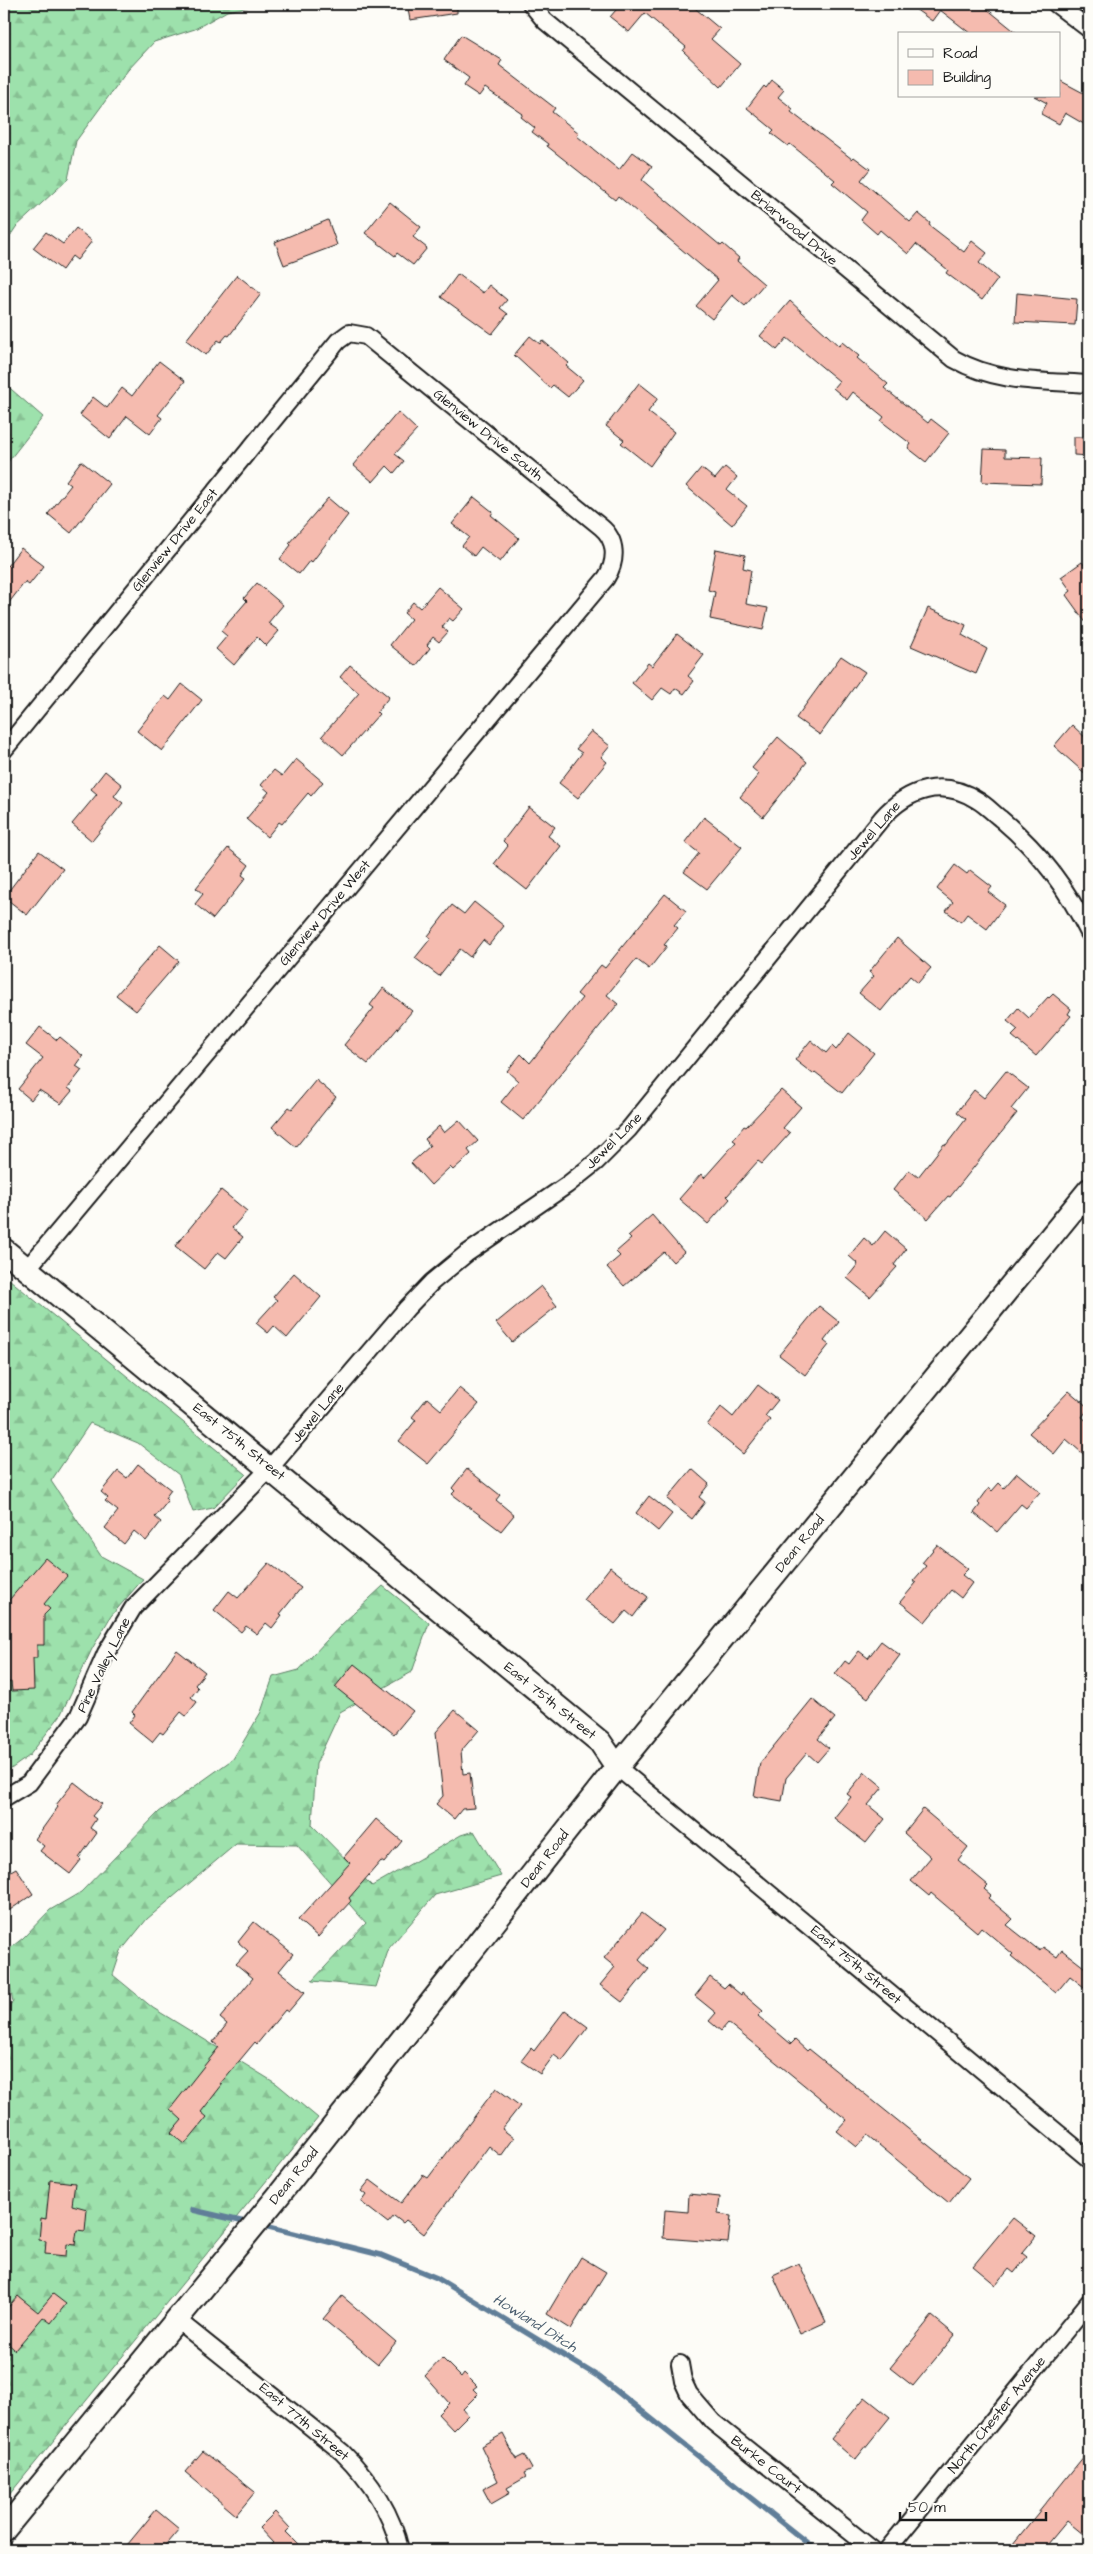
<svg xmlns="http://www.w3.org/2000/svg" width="1093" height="2554" font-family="'Architects Daughter',sans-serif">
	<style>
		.forest { fill: url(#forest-firs); stroke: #5c7e64 }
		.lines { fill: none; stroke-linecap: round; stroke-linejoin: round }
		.stream { stroke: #617e98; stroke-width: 5.5 }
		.building { fill: #f5bbaf; stroke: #1c1c1c }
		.street-casing { stroke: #1c1c1c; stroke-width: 20 }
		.secondary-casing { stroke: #1c1c1c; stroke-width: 26 }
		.street { stroke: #fdfcf7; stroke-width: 16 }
		.secondary { stroke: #fdfcf7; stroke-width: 22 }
		.labels { text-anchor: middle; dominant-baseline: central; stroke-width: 4.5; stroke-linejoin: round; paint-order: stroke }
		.street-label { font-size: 14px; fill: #1c1c1c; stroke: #fdfcf7 }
		.water-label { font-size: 15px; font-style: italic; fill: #4a5d6e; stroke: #fdfcf7 }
	</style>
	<defs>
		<pattern id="forest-firs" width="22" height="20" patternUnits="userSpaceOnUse" patternTransform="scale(1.25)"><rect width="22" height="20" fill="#9de1ac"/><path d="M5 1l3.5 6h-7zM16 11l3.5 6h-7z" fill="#87c093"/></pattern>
	</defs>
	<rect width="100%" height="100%" fill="#fdfcf7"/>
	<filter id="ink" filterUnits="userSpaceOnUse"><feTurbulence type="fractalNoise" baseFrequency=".02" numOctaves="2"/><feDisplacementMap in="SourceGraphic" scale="10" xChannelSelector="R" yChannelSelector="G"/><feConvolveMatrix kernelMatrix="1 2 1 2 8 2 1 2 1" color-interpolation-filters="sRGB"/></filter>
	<g filter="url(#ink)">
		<g class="forest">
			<polygon points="4,4 243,4 248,7 227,11 195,29 154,42 128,70 76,141 68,179 16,227 4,245"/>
			<polygon points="4,383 43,417 7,463 4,461"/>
			<polygon points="4,1275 246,1474 213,1508 193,1512 179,1475 138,1443 90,1423 51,1481 101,1556 143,1579 111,1616 92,1649 60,1716 29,1756 4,1774"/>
			<polygon points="383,1586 429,1623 412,1672 340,1712 316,1764 312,1825 372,1886 461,1835 474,1831 501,1876 435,1895 389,1948 376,1987 312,1981 366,1923 297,1845 236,1844 147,1919 121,1951 113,1975 153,2008 277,2084 318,2118 4,2501 4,2012 13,2002 4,1953 23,1938 50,1910 81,1892 159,1812 233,1759 261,1712 273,1677 299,1670 341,1625"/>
		</g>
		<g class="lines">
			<g class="stream">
				<polyline points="193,2210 249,2223"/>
				<polyline points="261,2225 381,2255 437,2278 599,2377 816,2550"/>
			</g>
		</g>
		<g class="building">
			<polygon points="407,4 457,4 457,13 410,20"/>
			<polygon points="621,4 690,4 720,29 711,39 740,64 721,87 683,51 686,47 645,13 629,32 610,17"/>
			<polygon points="908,4 981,4 1018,34 971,34 940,10 932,21"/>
			<polygon points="461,35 502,60 499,65 555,108 552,112 579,133 577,136 619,170 633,152 652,166 642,180 721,246 723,244 739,258 737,261 764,284 745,306 732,295 712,319 696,306 718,280 618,196 615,200 547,146 548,144 532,132 535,128 521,117 523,114 485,88 479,96 464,86 469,78 444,60"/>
			<polygon points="772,80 784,90 778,97 793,109 791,112 852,159 854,157 870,169 861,180 910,222 918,213 930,223 929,225 964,252 972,241 987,253 979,263 998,279 982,300 946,273 948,270 916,244 908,254 880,230 877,234 861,220 867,212 832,183 835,180 790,144 788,146 771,133 774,130 747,108 764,86 766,88"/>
			<polygon points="1059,80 1089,96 1089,127 1065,113 1059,124 1041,114 1047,103 1034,96 1059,96"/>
			<polygon points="390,202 421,227 413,237 427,248 413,265 397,253 395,256 365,233"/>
			<polygon points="328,220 337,245 284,265 275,242"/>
			<polygon points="76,228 92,241 77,260 72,256 62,270 33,248 46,232 63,244"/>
			<polygon points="458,274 483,293 489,285 507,300 500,308 508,314 492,334 441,297"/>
			<polygon points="237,275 261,294 229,336 227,335 221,342 218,340 206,355 186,340"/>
			<polygon points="1017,293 1077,299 1075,325 1015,322"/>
			<polygon points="790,301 839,346 842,342 859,356 857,358 888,384 884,388 928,423 931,419 949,433 926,462 908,448 911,444 881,421 884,417 853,392 847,400 833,388 839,381 787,338 777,350 760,336"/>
			<polygon points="530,336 540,344 542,340 569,363 566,366 583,380 568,397 553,385 550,388 514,355"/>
			<polygon points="159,361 185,381 158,415 162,418 150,434 127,416 110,439 80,415 93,397 107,408 122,388 132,396"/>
			<polygon points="639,383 658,398 648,412 674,432 650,466 621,443 624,440 606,426"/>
			<polygon points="398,412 417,430 395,454 404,461 394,473 387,466 373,482 353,465"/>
			<polygon points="1074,437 1089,437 1089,456 1074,455"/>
			<polygon points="984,449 1005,450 1005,457 1042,458 1041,484 982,482"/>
			<polygon points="81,461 110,484 71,533 48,514 71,485 66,481"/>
			<polygon points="725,467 737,477 727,490 747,506 732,525 686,486 701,468 715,479"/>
			<polygon points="474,497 493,512 491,515 519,538 500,562 481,547 474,556 462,546 469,537 452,524"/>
			<polygon points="328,498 348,515 312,562 310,560 299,574 280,559 291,545 289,543"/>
			<polygon points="21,548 44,566 29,585 25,582 4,609 4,570"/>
			<polygon points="716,549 745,555 743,568 751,570 746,604 768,608 763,630 710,619 715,592 708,590"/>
			<polygon points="1082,562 1089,572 1089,627 1066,595 1071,591 1061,577"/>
			<polygon points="257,583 283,605 268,623 279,631 266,646 257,637 234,665 216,649 227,636 221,631 247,601 244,598"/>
			<polygon points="438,587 464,609 453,621 449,618 442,627 448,632 439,642 433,637 427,645 430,648 416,666 390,645 411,619 404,613 413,602 420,608"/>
			<polygon points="928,608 966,625 962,635 987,649 976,674 911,646"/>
			<polygon points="677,634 704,655 688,676 694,681 684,694 675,688 671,694 662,688 652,700 632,683 648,663 652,666"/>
			<polygon points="841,656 865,672 820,735 796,718"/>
			<polygon points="350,665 389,697 377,712 379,714 343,755 322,736 359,693 340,677"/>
			<polygon points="182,684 202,700 162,751 137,731 165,696 170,700"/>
			<polygon points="1072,725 1089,741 1089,777 1054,746"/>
			<polygon points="591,731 610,746 601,757 607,762 578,798 559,783 582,753 576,749"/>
			<polygon points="778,737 807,762 763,817 740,797 759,774 752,768"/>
			<polygon points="296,759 323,782 311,796 308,793 282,824 279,822 267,837 246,819 269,792 261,785 274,770 282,776"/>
			<polygon points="105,771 122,785 114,796 123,803 92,841 72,824 97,794 91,789"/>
			<polygon points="529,807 555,827 548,836 561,846 527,890 494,864 508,846 503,841"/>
			<polygon points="704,817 742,847 707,889 684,872 699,853 685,842"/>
			<polygon points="228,848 249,865 242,875 246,878 213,919 195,904 203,894 196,888"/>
			<polygon points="39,851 63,869 27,915 4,897"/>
			<polygon points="955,865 967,874 970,870 992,887 988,892 1005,905 987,929 967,914 961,922 946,911 953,902 937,889"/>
			<polygon points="665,894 686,911 674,925 678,928 664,945 667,946 649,969 636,959 607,995 618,1004 523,1120 501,1102 518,1081 507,1071 521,1054 530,1063 582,998 577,994 601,965 605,968"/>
			<polygon points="474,902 504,926 489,945 483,940 470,957 460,949 439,976 415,958 431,938 428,936 452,905 464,914"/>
			<polygon points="897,938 931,968 918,983 910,976 881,1011 859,993 874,976 869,972"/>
			<polygon points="160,945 179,961 136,1011 116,995"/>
			<polygon points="383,988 412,1011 368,1064 344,1045 374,1008 370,1005"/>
			<polygon points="1053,994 1071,1009 1068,1014 1071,1016 1036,1056 1012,1036 1018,1030 1007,1021 1018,1008 1029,1018 1048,997 1049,998"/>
			<polygon points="40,1027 57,1040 60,1037 83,1056 76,1066 82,1070 68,1088 72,1091 61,1104 39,1090 31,1100 18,1089 43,1058 26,1045"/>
			<polygon points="849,1033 874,1053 842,1093 815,1072 813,1074 795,1060 811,1040 826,1053 832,1046 836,1050"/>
			<polygon points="1006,1071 1028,1088 1011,1109 1017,1113 950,1197 948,1196 928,1219 893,1190 909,1170 918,1177 944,1144 946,1145 966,1119 957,1112 974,1090 984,1098"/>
			<polygon points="316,1080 336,1097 296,1147 272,1127 289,1107 292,1109"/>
			<polygon points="781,1090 801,1107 783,1128 790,1133 762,1164 758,1161 727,1196 730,1199 708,1224 679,1199 701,1174 704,1178 736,1142 733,1140 744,1126 746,1127"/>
			<polygon points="459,1120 478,1141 468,1150 471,1154 453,1170 450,1167 431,1185 411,1163 430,1146 425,1139 439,1126 444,1133"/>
			<polygon points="221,1190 247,1211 232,1228 243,1237 226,1258 218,1252 204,1269 175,1246"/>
			<polygon points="652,1215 684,1252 673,1262 664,1252 624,1286 607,1267 620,1256 616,1252 631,1239 628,1236"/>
			<polygon points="885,1231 906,1249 894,1265 897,1267 870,1297 847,1278 858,1264 849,1256 864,1238 873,1246"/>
			<polygon points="294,1273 321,1297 287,1338 274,1326 268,1333 256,1323 277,1300 273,1297"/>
			<polygon points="541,1286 557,1306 512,1342 496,1323"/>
			<polygon points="819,1306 839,1322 824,1341 829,1345 805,1375 779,1355"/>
			<polygon points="758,1385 778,1400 765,1416 770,1420 743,1454 707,1425 721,1407 733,1417"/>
			<polygon points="459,1388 479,1404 428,1464 399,1441 416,1420 412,1417 427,1398 441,1410"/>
			<polygon points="1069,1391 1089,1408 1082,1417 1089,1423 1089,1459 1066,1439 1054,1454 1029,1433"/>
			<polygon points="138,1464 171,1490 165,1498 168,1501 155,1517 161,1522 146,1541 134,1531 124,1544 105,1528 118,1511 105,1501 108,1498 101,1492 118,1471 127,1478"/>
			<polygon points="467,1469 500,1495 496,1500 514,1515 501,1531 452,1494 455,1491 452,1488"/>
			<polygon points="692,1469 709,1484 699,1497 705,1502 692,1519 667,1499"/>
			<polygon points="1017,1473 1040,1492 1026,1508 1021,1504 997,1532 974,1513 980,1505 978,1503 989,1488 992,1491 999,1483 1004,1488"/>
			<polygon points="649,1496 672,1514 658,1531 636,1513"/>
			<polygon points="937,1545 968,1569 962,1575 972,1583 961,1598 951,1590 925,1622 900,1602 916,1583 913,1581 926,1566 922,1563"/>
			<polygon points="45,1558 67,1576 44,1604 50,1609 44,1615 44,1645 37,1645 37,1658 33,1658 34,1690 12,1691 11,1682 4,1683 4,1606"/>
			<polygon points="269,1563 301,1588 280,1614 282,1615 272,1628 266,1623 257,1634 246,1626 241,1632 214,1610 229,1591 238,1598"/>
			<polygon points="610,1567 648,1597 633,1617 626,1611 615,1624 584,1600"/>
			<polygon points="881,1641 900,1655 868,1698 835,1674 845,1661 849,1664 859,1651 868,1658"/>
			<polygon points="177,1650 205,1672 195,1685 198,1688 191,1697 197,1702 186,1716 181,1712 163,1734 160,1732 152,1742 129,1723 135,1715 132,1712"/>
			<polygon points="354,1664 413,1711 394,1734 335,1687"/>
			<polygon points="812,1699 835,1718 818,1739 829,1748 817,1762 807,1753 786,1778 782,1801 754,1796 760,1763"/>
			<polygon points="455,1710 479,1730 461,1751 463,1774 470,1773 474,1808 462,1809 454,1819 436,1804 443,1796 436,1732"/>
			<polygon points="865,1772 883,1787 868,1805 885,1819 866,1843 834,1818 851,1797 847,1794"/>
			<polygon points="74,1782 102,1804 92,1816 96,1819 90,1828 97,1833 79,1858 81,1860 70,1874 40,1851 44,1846 35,1839 58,1807 56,1805"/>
			<polygon points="923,1809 968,1847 958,1860 988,1885 984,1889 991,1895 988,1898 1013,1919 1007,1925 1040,1951 1043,1947 1057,1957 1062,1950 1089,1971 1089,1991 1070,1976 1056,1993 1011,1956 1013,1954 981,1927 977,1932 931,1893 929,1896 911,1881 931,1857 904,1833"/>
			<polygon points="376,1819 402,1841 384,1863 381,1861 349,1898 351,1901 318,1937 298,1920 350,1863 344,1857"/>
			<polygon points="16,1868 33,1894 4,1914 4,1875"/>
			<polygon points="642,1913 664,1930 639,1960 649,1969 622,2002 600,1985 615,1967 604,1958"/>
			<polygon points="254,1922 293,1954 279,1971 305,1992 288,2012 285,2010 257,2044 255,2042 220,2084 222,2085 201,2112 207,2117 185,2144 171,2133 182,2120 170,2109 219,2047 213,2042 227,2024 220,2018 253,1978 236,1964 248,1951 238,1942"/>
			<polygon points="710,1977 724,1988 728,1984 741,1995 742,1993 763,2011 758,2016 791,2044 795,2040 807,2051 809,2049 969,2178 949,2203 867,2135 857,2147 837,2131 847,2120 728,2023 721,2031 709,2021 716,2013 695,1996"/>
			<polygon points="565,2010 588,2027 562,2061 554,2055 540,2074 521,2061 531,2048 534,2051"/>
			<polygon points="496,2088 520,2106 502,2129 514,2138 501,2156 489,2146 424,2234 406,2220 403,2223 394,2216 388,2223 361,2202 366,2195 361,2191 370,2180 401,2203 423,2175 428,2178"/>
			<polygon points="50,2180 75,2183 72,2205 87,2209 85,2231 77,2230 75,2245 67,2244 66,2256 45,2254 46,2241 39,2240 41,2218 46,2219"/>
			<polygon points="689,2194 720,2197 718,2214 731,2216 728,2243 663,2238 665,2210 688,2212"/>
			<polygon points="1013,2218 1036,2236 1022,2253 1027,2257 1014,2273 1009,2269 996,2285 973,2266"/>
			<polygon points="581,2257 606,2272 571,2329 547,2314"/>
			<polygon points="799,2263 826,2322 800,2334 773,2275"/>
			<polygon points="53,2294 66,2304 51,2323 43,2317 15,2350 4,2340 4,2312 18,2296 38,2312"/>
			<polygon points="342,2296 396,2342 378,2364 323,2319"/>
			<polygon points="932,2316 955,2335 913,2386 890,2368"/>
			<polygon points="442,2358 461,2377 464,2373 477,2386 473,2389 478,2394 463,2409 468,2415 453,2430 438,2414 449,2403 425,2376"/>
			<polygon points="865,2397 890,2417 855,2460 831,2439"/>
			<polygon points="503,2434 516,2459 524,2455 532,2469 524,2473 526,2477 507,2488 510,2493 491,2504 483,2489 498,2481 481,2446"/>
			<polygon points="1089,2450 1089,2493 1083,2501 1089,2506 1089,2525 1083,2534 1067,2521 1043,2550 1008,2550"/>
			<polygon points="203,2451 255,2492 236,2515 185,2472"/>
			<polygon points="156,2510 179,2529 161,2550 123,2550"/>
			<polygon points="275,2512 290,2528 286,2532 304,2550 265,2550 273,2543 259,2528"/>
		</g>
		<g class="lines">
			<g class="street-casing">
				<g id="street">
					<path d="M531 4 545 21 954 359C996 383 1042 381 1089 384"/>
					<polyline points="1056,4 1089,29"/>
					<path d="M4 750 338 341 349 333 366 336 601 527C617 540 617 561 606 578L27 1269"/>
					<polyline points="617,1767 1089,2159"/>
					<path d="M4 1798 29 1783 78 1717 106 1653 133 1608 270 1468 407 1308 432 1282 466 1254 567 1185 596 1162 629 1129 882 818C908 789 942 778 977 800 986 805 993 813 1001 819 1041 853 1066 887 1089 933"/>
					<path d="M176 2319 342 2452C369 2479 392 2513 400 2550"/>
					<polyline points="680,2364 683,2381 689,2394 713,2422 873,2550"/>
					<polyline points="887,2550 1089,2302"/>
				</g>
			</g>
			<g class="secondary-casing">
				<g id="secondary">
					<polyline points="4,1250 600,1742 617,1767"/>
					<polyline points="4,2530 279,2195 617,1767 1089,1190"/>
				</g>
			</g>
			<use href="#street" class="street"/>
			<use href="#secondary" class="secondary"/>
		</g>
	</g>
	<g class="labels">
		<g class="street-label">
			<text transform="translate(794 228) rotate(40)">Briarwood Drive</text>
			<text transform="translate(488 435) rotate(39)">Glenview Drive South</text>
			<text transform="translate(175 540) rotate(-51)">Glenview Drive East</text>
			<text transform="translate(874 831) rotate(-49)">Jewel Lane</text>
			<text transform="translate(325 913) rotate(-50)">Glenview Drive West</text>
			<text transform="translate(614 1141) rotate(-45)">Jewel Lane</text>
			<text transform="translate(318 1413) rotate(-50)">Jewel Lane</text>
			<text transform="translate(239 1442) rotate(39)">East 75th Street</text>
			<text transform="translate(800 1544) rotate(-51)">Dean Road</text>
			<text transform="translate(104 1665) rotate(-64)">Pine Valley Lane</text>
			<text transform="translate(550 1701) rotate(39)">East 75th Street</text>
			<text transform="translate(545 1859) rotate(-52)">Dean Road</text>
			<text transform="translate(856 1965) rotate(40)">East 75th Street</text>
			<text transform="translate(294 2176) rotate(-51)">Dean Road</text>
			<text transform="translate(997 2415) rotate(-51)">North Chester Avenue</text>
			<text transform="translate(304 2422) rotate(40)">East 77th Street</text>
			<text transform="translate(766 2465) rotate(38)">Burke Court</text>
		</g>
		<g class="water-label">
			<text transform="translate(535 2323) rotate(32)">Howland Ditch</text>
		</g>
	</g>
	<rect width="1093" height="2554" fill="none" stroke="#fdfcf7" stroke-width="20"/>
	<rect x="10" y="10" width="1073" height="2534" fill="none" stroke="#1c1c1c" stroke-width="2" filter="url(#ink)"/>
	<rect x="898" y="32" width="162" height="65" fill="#fdfcf7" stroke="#a3a29f"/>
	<rect x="908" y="49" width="25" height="8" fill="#fdfcf7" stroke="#a3a29f"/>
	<text x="943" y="58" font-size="15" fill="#1c1c1c">Road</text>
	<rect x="908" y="70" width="25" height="15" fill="#f5bbaf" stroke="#a3a29f"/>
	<text x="943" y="82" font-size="15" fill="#1c1c1c">Building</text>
	<path d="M900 2512v8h146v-8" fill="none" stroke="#1c1c1c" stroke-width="2.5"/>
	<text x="908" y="2512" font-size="15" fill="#1c1c1c" stroke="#fdfcf7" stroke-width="4" paint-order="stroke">50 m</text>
</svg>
